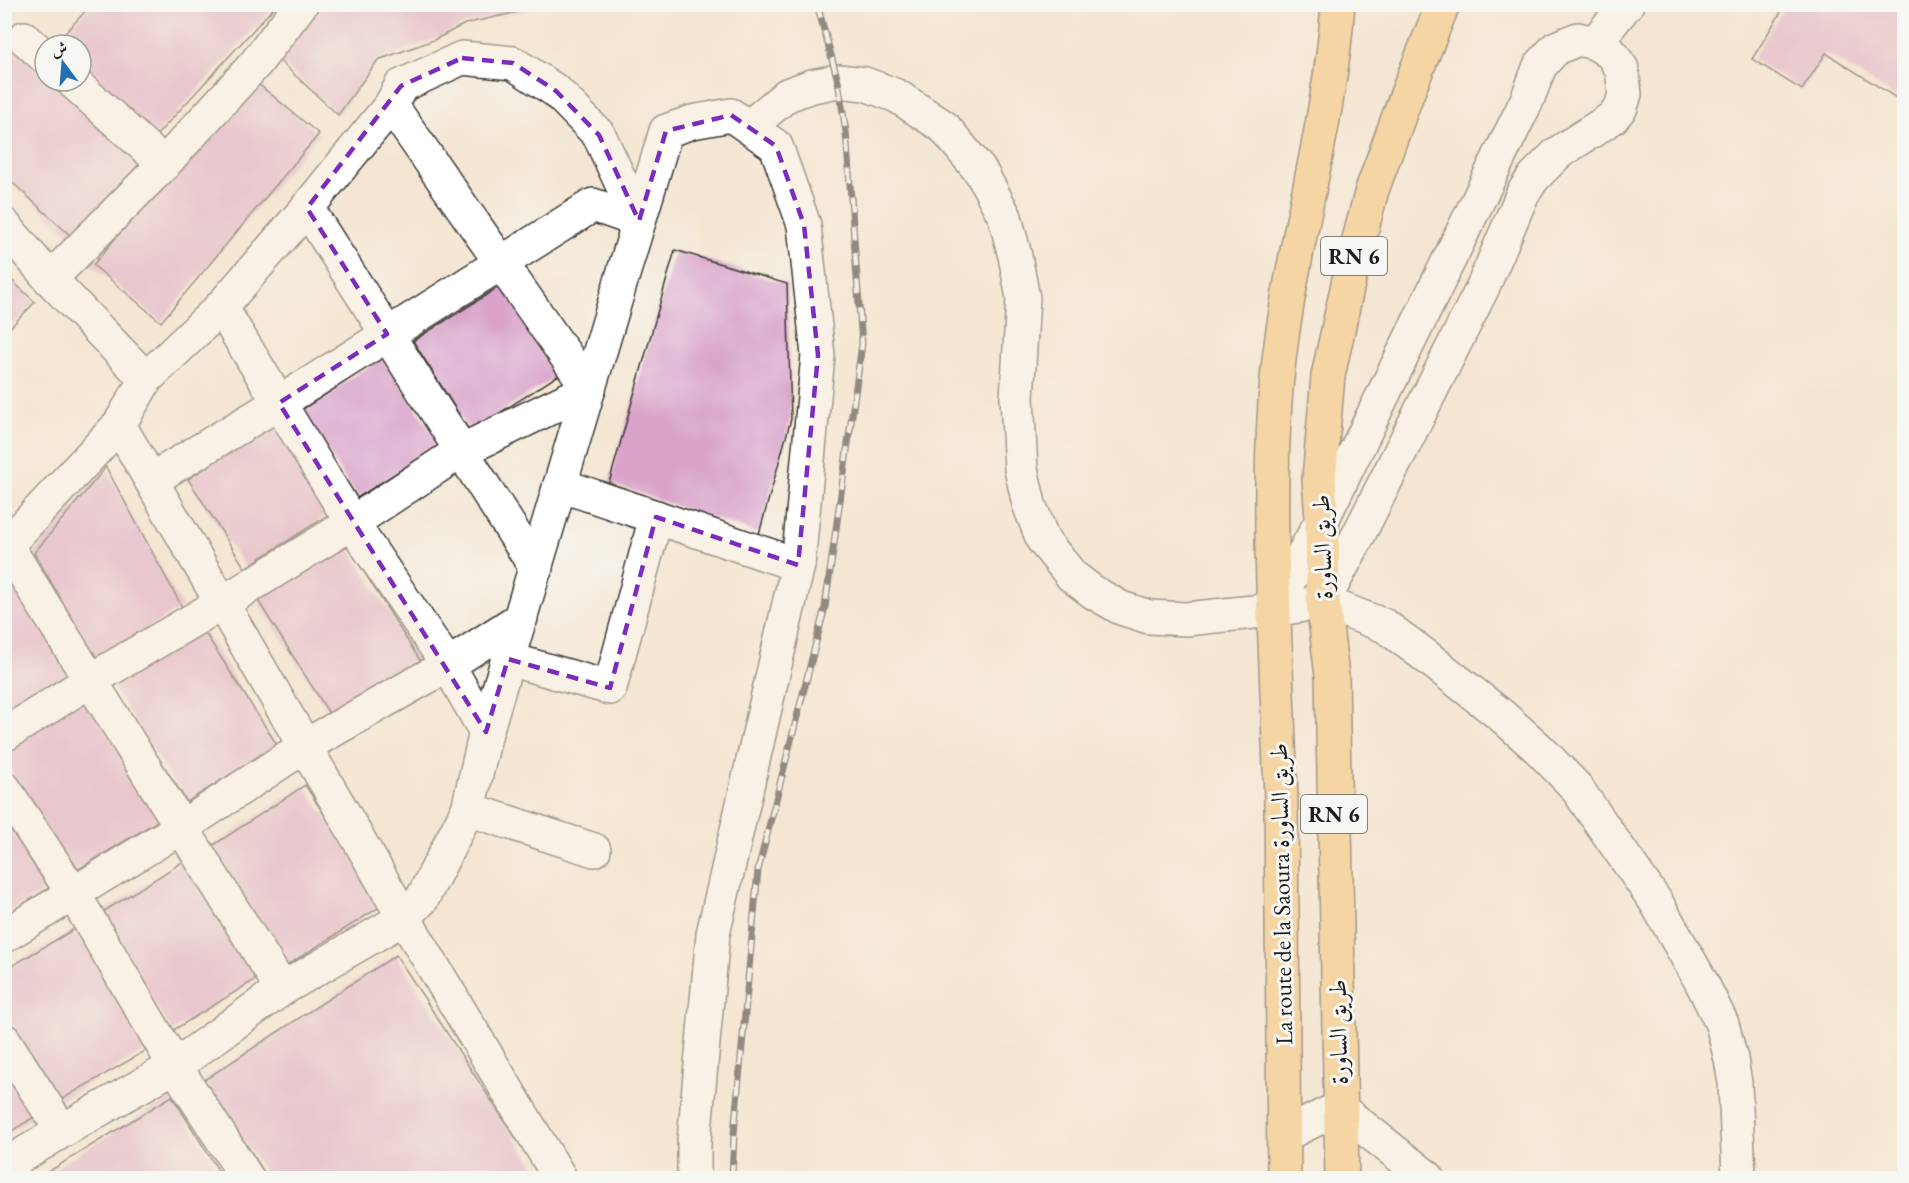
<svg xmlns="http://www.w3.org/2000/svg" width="1909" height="1183" font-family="'EB Garamond',Amiri,serif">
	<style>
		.building { fill: #d9a3ca }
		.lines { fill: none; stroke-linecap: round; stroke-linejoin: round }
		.minor-casing { stroke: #3c3a37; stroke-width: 36 }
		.highway-casing { stroke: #3c3a37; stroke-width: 36 }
		.minor { stroke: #fff; stroke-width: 33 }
		.highway { stroke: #f5c16b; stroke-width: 33 }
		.rail-casing { stroke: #1c1c1c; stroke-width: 7 }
		.rail { stroke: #f6f6f2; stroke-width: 4.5; stroke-dasharray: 14; stroke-linecap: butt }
		.marked { fill: none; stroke: #7b2cbf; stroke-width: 4.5; stroke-dasharray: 12 8; stroke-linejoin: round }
		.labels { text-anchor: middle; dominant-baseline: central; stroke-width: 6; stroke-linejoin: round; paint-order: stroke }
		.shield { fill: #f6f6f2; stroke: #5d5d5c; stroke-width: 1.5 }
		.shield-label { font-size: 22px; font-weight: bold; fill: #1c1c1c }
		.street-label { font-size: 24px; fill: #1c1c1c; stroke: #f6f6f2 }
	</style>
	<rect width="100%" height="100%" fill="#f6f6f2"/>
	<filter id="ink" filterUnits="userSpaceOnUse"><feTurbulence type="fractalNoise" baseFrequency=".0167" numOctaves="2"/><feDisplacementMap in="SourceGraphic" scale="12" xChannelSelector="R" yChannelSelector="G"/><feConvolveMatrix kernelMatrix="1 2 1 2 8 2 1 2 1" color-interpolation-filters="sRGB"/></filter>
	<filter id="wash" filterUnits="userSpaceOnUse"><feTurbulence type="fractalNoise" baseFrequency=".008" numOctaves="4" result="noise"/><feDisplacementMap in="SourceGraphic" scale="24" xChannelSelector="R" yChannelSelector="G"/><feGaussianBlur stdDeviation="1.35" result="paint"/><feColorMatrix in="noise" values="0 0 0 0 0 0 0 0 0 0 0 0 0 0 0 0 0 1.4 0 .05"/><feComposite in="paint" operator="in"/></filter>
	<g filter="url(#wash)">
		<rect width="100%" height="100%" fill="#f4e6d2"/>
		<g id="blocks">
			<g class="building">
				<polygon points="92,4 277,4 156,136 81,68 81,45 54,45"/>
				<polygon points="314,4 547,4 547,5 465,24 434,40 378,60 338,115 272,54"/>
				<polygon points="1786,4 1904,4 1904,103 1826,53 1802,90 1752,59"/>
				<polygon points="4,38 45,75 45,81 52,81 141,162 72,237 4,175"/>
				<polygon points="251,78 319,134 161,322 93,265"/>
				<polygon points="675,250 787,284 791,419 759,534 609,483"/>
				<polygon points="4,273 35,302 4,334"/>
				<polygon points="502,285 559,375 470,432 413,341"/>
				<polygon points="383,357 440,445 357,498 301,410"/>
				<polygon points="273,424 331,513 245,568 188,479"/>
				<polygon points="106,467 182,607 97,661 34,553"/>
				<polygon points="344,540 421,662 332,718 255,596"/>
				<polygon points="11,575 71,674 4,720 4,582"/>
				<polygon points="202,628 277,745 187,802 112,686"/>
				<polygon points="86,698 161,819 74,872 4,761 4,749"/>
				<polygon points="305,785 383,905 286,966 209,848"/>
				<polygon points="4,819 49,888 4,916"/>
				<polygon points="187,859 261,976 172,1031 98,915"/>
				<polygon points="76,928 147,1050 57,1102 5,1012 5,970"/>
				<polygon points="396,955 542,1178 268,1178 204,1080"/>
				<polygon points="4,1059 39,1114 4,1136"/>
				<polygon points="172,1096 223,1178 38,1178"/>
			</g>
		</g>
	</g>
	<g filter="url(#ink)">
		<use href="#blocks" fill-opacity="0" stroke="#3c3a37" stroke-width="1.5"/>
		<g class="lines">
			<g class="minor-casing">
				<g id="minor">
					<polyline points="24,38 45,57"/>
					<polyline points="1595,43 1627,4"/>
					<polyline points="72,81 164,164"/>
					<polyline points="749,127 787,95 812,86 838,81 865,84 897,96 944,127 981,172 1005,217 1015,256 1023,298 1017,398 1021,469 1029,504 1043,540 1072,576 1093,592 1121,608 1149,617 1186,619 1273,610 1323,602 1385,626 1423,654 1502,716 1539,749 1575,786 1656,902 1702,983 1722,1024 1731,1059 1735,1083 1739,1178"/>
					<polyline points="307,208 536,568"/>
					<polyline points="4,225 50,279 146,379"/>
					<polyline points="50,279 164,164 256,63 301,4"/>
					<polyline points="221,307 352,523 448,665 486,732"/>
					<polyline points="119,425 404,918 560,1178"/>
					<polyline points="151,480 279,403 593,205 639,221"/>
					<polyline points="560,485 798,565"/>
					<polyline points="7,546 282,989"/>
					<polyline points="4,548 119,425 146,379 221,307 307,208 391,105 401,86 462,58 513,63 556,91 599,135 639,221"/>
					<polyline points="1273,610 1322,520 1527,100 1540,66 1556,48 1578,39 1595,43 1612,54 1622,69 1625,94 1621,107 1612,118 1558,153 1534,177 1523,193 1482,289 1358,536 1323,602"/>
					<polyline points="508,659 610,688 656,517"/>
					<polyline points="4,735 91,680 222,603 352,523 461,451 589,389 391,105"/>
					<polyline points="4,788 73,893 175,1066 247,1178"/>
					<polyline points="468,809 594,850"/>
					<polyline points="4,936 182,827 305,746 448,665 521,618"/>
					<polyline points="4,1040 62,1131"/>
					<polyline points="1284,1135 1339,1108 1428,1178"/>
					<polyline points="4,1166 62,1131 175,1066 282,989 404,918 422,899 468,809 486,732 666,131 692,122 731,115 776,146 804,225 818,355 798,565 713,934 694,1141 694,1178"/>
				</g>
			</g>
			<g class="highway-casing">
				<g id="highway">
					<path d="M1284 1178C1284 1090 1283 1001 1282 912 1281 864 1282 817 1280 770 1276 647 1267 525 1275 402 1284 268 1329 139 1338 4"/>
					<polyline points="1342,1178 1332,676 1323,602 1322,520 1319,479 1328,376 1351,270 1372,190 1407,94 1443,4"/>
				</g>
			</g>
			<use href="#minor" class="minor"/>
			<use href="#highway" class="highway"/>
			<g class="rail-casing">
				<polyline id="rail" points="732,1178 734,1134 758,870 825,607 862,344 846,132 838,81 817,4"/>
			</g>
			<use href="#rail" class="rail"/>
		</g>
	</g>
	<path d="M0 0H1909V1183H0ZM462 58 513 63 556 91 599 135 639 221 666 131 731 115 776 146 804 225 818 355 798 565 656 517 610 688 508 659 486 732 279 403 387 334 307 208 401 86Z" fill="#f4e6d2" fill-opacity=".55" fill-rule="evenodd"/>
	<path class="marked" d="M462 58 513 63 556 91 599 135 639 221 666 131 731 115 776 146 804 225 818 355 798 565 656 517 610 688 508 659 486 732 279 403 387 334 307 208 401 86Z"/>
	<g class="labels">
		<g class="shield">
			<rect x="1321" y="237" width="66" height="38" rx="4.5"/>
			<rect x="1301" y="795" width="66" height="38" rx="4.5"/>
		</g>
		<g class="shield-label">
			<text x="1354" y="256">RN 6</text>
			<text x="1334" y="814">RN 6</text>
		</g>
		<g class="street-label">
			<text transform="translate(1322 547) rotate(-92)">طريق الساورة</text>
			<text transform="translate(1281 894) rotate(-91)">La route de la Saoura طريق الساورة</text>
			<text transform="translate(1338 1032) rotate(-91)">طريق الساورة</text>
		</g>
	</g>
	<rect width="1909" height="1183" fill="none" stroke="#f6f6f2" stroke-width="24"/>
	<g transform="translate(63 63) rotate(344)"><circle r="28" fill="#f6f6f2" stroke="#9f9f9c" stroke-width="1.5"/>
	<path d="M0-4.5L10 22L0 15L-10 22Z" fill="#1f6fb2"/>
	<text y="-9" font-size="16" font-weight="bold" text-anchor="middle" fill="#1c1c1c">ش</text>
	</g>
</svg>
